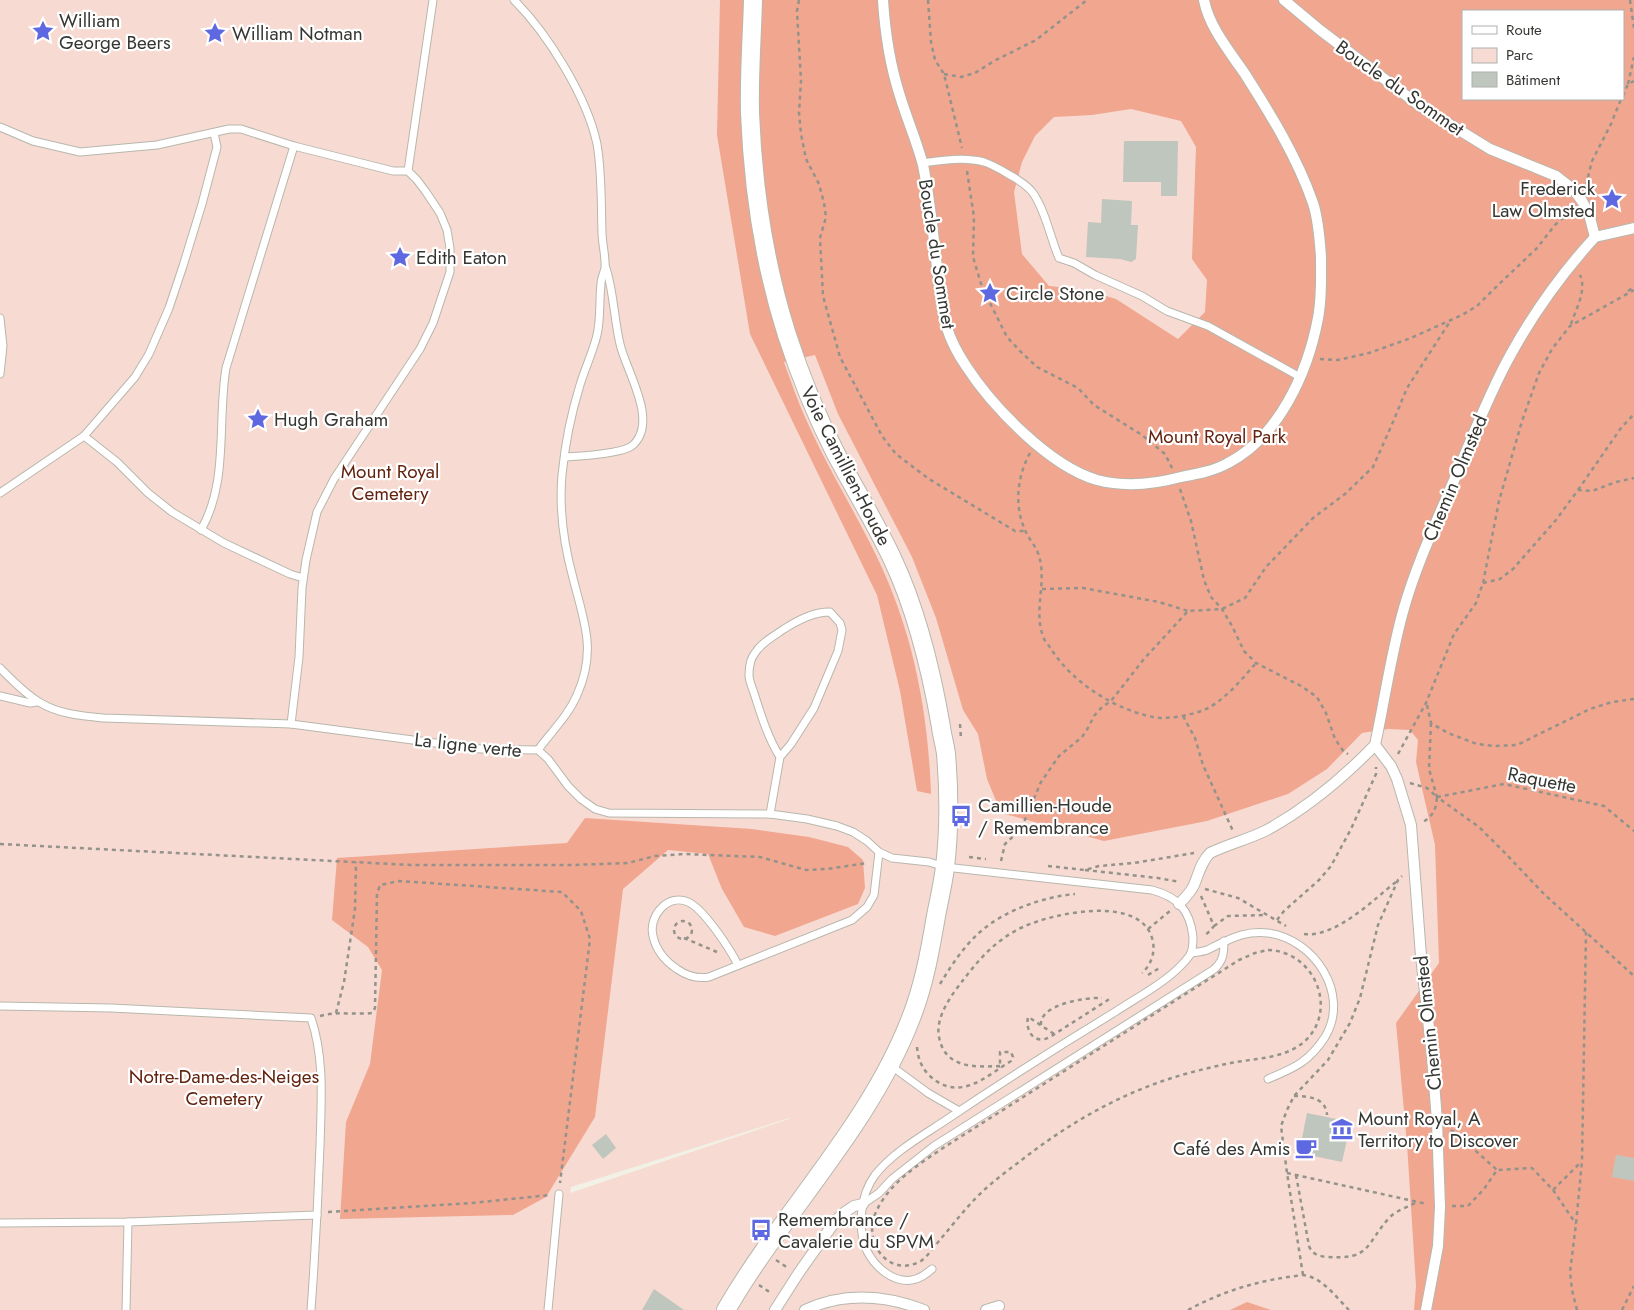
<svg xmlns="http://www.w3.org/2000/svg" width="1634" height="1310" font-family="Jost,sans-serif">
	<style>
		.green { fill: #f7dbd2; fill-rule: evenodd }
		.forest { fill: #f1a690; fill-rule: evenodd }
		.building { fill: #bfc6bd }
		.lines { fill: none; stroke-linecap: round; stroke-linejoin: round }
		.service-casing { stroke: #b8b7ad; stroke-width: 9 }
		.pedestrian-casing { stroke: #b8b7ad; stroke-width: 12 }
		.tertiary-casing { stroke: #b8b7ad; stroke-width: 20 }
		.path { stroke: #93938b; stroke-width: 2.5; stroke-dasharray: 4 4; stroke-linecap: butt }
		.service { stroke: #fff; stroke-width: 7 }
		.pedestrian { stroke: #fff; stroke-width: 10 }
		.tertiary { stroke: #fff; stroke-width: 18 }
		.labels { text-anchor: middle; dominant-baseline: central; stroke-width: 4.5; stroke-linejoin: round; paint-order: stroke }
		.poi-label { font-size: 19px; fill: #363632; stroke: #fff; text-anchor: start }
		.street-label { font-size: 19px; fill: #363632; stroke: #fff }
		.park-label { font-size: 19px; fill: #64230f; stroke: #fff }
	</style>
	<rect width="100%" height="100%" fill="#f1f1e6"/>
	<path class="green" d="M0 0H1634V1310H0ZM1463 11H1623V99H1463ZM789 1118V1119L570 1193 571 1187Z"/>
	<g class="forest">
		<path d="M720 0H1634V1310H1414L1416 1286 1407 1144 1396 1023 1439 963 1435 845 1416 762 1418 740 1410 730 1388 729 1362 733 1327 769 1288 794 1207 821 1104 841 1001 813 987 779 978 734 963 710 936 618 912 557 838 414 815 355 784 362C787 371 791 381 794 390 814 444 844 492 870 543 911 622 928 705 931 794L917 791 900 691 877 595 750 334 717 135ZM1463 11H1623V99H1463ZM1131 109 1181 121 1196 147 1192 259 1207 280 1205 312 1178 339 1116 299 1086 290 1049 286 1022 254 1014 192 1022 162 1035 136 1054 117 1092 115Z"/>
		<polygon points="585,818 752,829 809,837 848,847 863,860 865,888 858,904 775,936 744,927 722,889 708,854 668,850 623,889 595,1117 546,1197 513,1215 340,1219 346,1122 370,1064 382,970 368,947 332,920 337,858 567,843"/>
		<polygon points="1247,1302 1271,1310 1230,1310"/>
	</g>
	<g class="building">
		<polygon points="1124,141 1178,141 1177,196 1161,196 1161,182 1123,182"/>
		<polygon points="1102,199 1132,201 1131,225 1138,225 1136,259 1133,261 1131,262 1120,259 1086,257 1088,222 1101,223"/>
		<polygon points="1307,1113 1351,1122 1342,1162 1299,1153"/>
		<polygon points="606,1134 616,1148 603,1159 592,1145"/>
		<polygon points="1616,1155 1634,1158 1634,1181 1612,1177"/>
		<polygon points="654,1289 684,1310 642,1310"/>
	</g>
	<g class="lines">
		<g class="service-casing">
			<g id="service">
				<path d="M514 0C548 34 587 97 597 144 602 173 601 203 602 232 602 244 606 257 605 268 604 273 601 278 601 284 599 301 601 318 597 335 593 352 585 368 580 385 571 414 565 444 562 475 559 509 564 545 573 578 584 622 597 650 577 695 568 716 551 732 538 750"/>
				<polyline points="0,127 33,141 80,152 157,145 229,129 241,129 294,146 393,171 408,171 417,180 426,192 440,213 447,230 450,248 450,272 433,323 420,349 334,479 317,512 306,560 302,588 299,657 291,724"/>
				<path d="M922 163C942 160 965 157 984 162 994 165 1006 173 1015 178 1022 183 1028 186 1033 193 1046 212 1050 237 1059 258L1074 263 1095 275 1142 296 1167 311 1208 326 1300 377"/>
				<polyline points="408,171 433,0"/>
				<polyline points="0,318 3,346 0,374"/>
				<polyline points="84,436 117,462 148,493 172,512 224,543 290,574 303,578"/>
				<path d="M565 457C580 456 623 454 633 445 659 421 626 371 620 344 614 319 614 293 606 268"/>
				<polyline points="0,493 84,436 135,377 149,354 169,308 183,266 202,204 217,147 214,133"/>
				<path d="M201 530C229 481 217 422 226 368L294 146"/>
				<path d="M0 668C12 680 24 693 39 702 58 714 82 716 104 718L291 724 481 749 538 750 548 759 568 786 581 799 595 809 609 813 770 814 807 819 837 826 853 832 867 841 879 852 892 858 929 862 945 867 1152 890C1178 897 1190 910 1193 937 1193 943 1193 950 1190 955 1173 979 1139 996 1115 1012 1059 1046 1004 1081 949 1118 924 1135 894 1151 875 1175 860 1195 857 1229 867 1251 875 1267 893 1283 912 1280 920 1279 926 1274 932 1269"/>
				<polyline points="0,696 30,703 37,702"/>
				<path d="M770 814 780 757 791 744 814 708 838 651 842 630 840 623 830 612C813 612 798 620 784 629 774 636 761 643 755 653 750 659 749 667 749 675 749 681 752 687 754 693 761 715 768 738 780 757"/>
				<path d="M1191 953C1196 952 1202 952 1207 950 1212 948 1218 944 1224 942 1237 935 1253 931 1268 933 1314 939 1351 994 1325 1037 1309 1062 1294 1068 1268 1079"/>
				<path d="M738 965C730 949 704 909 688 902 668 893 648 916 653 936 656 950 665 961 677 969 687 976 697 979 709 977L852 920 867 907 874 895 879 852"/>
				<path d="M0 1006 111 1008 311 1018C325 1059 321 1103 320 1146 318 1201 315 1255 311 1310"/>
				<polyline points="890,1065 928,1093 959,1111"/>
				<path d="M863 1204 879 1193 892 1179 934 1146 1213 970C1223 962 1224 954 1224 941"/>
				<polyline points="0,1223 128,1222 317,1215"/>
				<polyline points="126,1310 128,1222"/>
				<polyline points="548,1310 559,1194"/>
			</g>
		</g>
		<g class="pedestrian-casing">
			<g id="pedestrian">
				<path d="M883 0C885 32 890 65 900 96 907 119 917 142 923 165 930 199 933 233 937 268 940 288 941 308 947 328 951 341 958 354 966 366 992 406 1049 466 1097 480 1124 487 1155 484 1181 477 1197 474 1214 471 1228 463 1279 437 1308 372 1318 318 1322 298 1321 277 1321 257 1320 242 1318 218 1313 203 1297 157 1271 115 1245 74 1230 52 1209 27 1204 0"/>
				<polyline points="1284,0 1320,30 1420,106 1490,149 1556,176 1574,190 1582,201 1589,214 1595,237 1634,228"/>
				<path d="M1179 904C1185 898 1191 892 1194 885 1199 873 1201 862 1210 853 1229 844 1249 839 1267 830 1307 808 1343 778 1375 745"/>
				<polyline points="775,1310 798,1274 836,1220 845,1212 854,1206 863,1204"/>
				<path d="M805 1310C844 1292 885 1295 924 1310"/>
				<polyline points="986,1310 999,1306"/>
				<path d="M1426 1310 1438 1246 1440 1207 1437 1121 1432 1056 1421 956 1411 825 1397 779 1391 766 1375 745C1385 699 1391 653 1404 608 1416 566 1435 525 1452 485 1471 441 1488 395 1511 354 1533 314 1564 271 1595 237"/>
			</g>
		</g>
		<g class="tertiary-casing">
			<path id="tertiary" d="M726 1310C784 1210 869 1127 911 1018 924 985 930 951 936 916 939 900 943 884 945 867 949 833 949 789 946 754 945 745 942 736 941 727 931 669 917 611 892 558 875 522 854 488 835 452 816 415 800 375 787 335 764 263 753 188 750 113 749 75 752 38 753 0"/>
		</g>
		<g class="path">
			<polyline points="799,0 797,11 801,81 799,113 801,134 806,159 819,184 824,203 826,217 820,238 823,296 840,357 882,436 896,454 929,479 1015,531 1025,531"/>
			<polyline points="928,0 931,42 935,60 944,74 962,148"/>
			<polyline points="1630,0 1634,28"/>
			<polyline points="944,74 961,77 975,73 994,61 1036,40 1087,0"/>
			<polyline points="1628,84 1634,57"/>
			<polyline points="1623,96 1628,84 1634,81"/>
			<polyline points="967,171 974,217 973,257 982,287 1007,337 1021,352 1037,367 1078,388 1094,405 1142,435 1165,454 1172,468"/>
			<polyline points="1586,185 1592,161 1611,124 1621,99"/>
			<polyline points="1628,291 1634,287"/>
			<path d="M1571 324C1576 309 1587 290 1580 275"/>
			<polyline points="1320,359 1338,360 1369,353 1411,338 1462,315 1477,306 1495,288 1537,248 1555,225 1573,209"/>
			<path d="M1030 453C1017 477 1014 505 1025 530 1028 538 1035 545 1038 553 1048 580 1033 610 1043 636 1044 641 1049 645 1051 649 1073 683 1114 709 1153 717 1167 720 1193 715 1206 709 1225 700 1242 679 1256 663"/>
			<polyline points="1180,489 1191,521 1204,580 1211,597 1222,609 1232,626 1244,651 1256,663 1301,686 1317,697 1326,713 1335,739 1344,752 1348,754"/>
			<polyline points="1578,490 1621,428 1634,414"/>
			<polyline points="1483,583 1500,579 1513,569 1556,520 1578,490 1592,491 1616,482 1634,478"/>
			<polyline points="1042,589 1083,588 1159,602 1188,611"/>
			<polyline points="1427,705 1431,723 1448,733 1477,744 1495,746 1517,745 1590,709 1612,702 1634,699"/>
			<polyline points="1183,716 1195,738 1203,765 1233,831"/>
			<polyline points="1431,723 1429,769 1437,797 1479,827 1505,853 1544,894 1634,976"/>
			<polyline points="960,724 961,739"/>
			<polyline points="1398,754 1426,703 1454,634 1476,603 1483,583 1499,501 1522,421 1539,373 1552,349 1570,326 1634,290"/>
			<path d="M1410 783 1427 788 1437 797C1436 809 1434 815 1423 822"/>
			<polyline points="1437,797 1504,784 1604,806 1634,831"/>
			<polyline points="0,844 411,865 572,865 628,863 655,856 684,854 760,857 806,870 827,869 867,863"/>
			<polyline points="969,857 986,859"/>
			<polyline points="1001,861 1005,844 1021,829 1041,782 1059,756 1082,737 1088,728 1094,716 1102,707 1111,701 1144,659 1188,611 1222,609 1245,598 1266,567 1313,518 1345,494 1373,467 1393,422 1407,388 1451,320"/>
			<polyline points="1048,866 1085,870 1099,866 1134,863 1194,853"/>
			<polyline points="1085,870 1158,878 1180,882"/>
			<polyline points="1205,889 1238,898 1286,926"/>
			<polyline points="1201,896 1214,926 1210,931 1204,936"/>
			<polyline points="1277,920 1284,911 1319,880 1331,866 1351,829 1376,774 1376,767"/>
			<circle cx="683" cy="930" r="9"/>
			<polyline points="1214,926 1228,916 1267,915"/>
			<polyline points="1148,929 1170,911"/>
			<path d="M1304 934C1336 938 1374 899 1397 881"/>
			<polyline points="684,938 717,952"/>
			<path d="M1268 950C1314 951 1339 1009 1305 1041 1284 1060 1252 1058 1226 1064 1203 1069 1179 1075 1157 1083 1107 1101 1061 1129 1019 1162 1003 1174 987 1186 973 1201 961 1214 950 1228 939 1241 933 1248 928 1256 921 1261 888 1279 862 1241 876 1212 889 1183 918 1165 943 1148L1239 960 1255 953Z"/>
			<polyline points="1148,975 1161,967"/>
			<path d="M940 984C951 966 964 946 980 932 1005 910 1043 897 1075 894"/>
			<polyline points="336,1013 344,982 355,909 356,862"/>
			<path d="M320 1016C337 1011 355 1015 372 1013L375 1008 377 894 380 885 399 881 562 892 581 911 590 939 560 1183"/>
			<path d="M1041 1025C1039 1004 1087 997 1102 998"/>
			<path d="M1054 1034 1030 1018 1028 1017C1025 1032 1035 1045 1050 1037L1111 998"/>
			<path d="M917 1047C918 1059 922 1069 931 1077 960 1102 985 1077 1011 1061L1013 1057 1011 1052H1000V1068"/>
			<path d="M1000 1066C975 1067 945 1069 939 1037 935 1017 952 994 964 979 980 958 997 939 1023 927 1053 913 1144 893 1153 942 1155 953 1151 965 1142 973"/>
			<path d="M1294 1096C1309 1096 1326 1098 1327 1115"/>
			<polyline points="1451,1130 1458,1135 1497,1170"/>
			<polyline points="1287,1173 1427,1204"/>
			<path d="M1296 1175 1309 1246C1312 1254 1318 1256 1327 1257 1372 1260 1365 1244 1390 1217 1397 1210 1408 1207 1417 1202"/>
			<polyline points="1553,1190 1576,1224"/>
			<polyline points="1452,1206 1468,1206 1484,1189 1497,1170 1532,1168 1553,1190 1581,1162"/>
			<polyline points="328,1212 472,1203 550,1195"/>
			<polyline points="776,1260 788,1268"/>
			<polyline points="1303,1275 1287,1173 1281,1126 1287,1110 1294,1096 1328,1060 1350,1023 1360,998 1378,925 1398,880 1402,876"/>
			<polyline points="759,1285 771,1293"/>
			<path d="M1188 1310C1225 1290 1260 1280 1303 1275 1322 1277 1336 1297 1349 1310"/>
			<polyline points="1577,1310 1572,1290 1570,1272 1576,1224 1582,1161 1586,932"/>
			<polyline points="1622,1310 1634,1286"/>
		</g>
		<use href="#service" class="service"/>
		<use href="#pedestrian" class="pedestrian"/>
		<use href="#tertiary" class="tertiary"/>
	</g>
	<defs>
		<g id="sight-bare" transform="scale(1.725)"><path d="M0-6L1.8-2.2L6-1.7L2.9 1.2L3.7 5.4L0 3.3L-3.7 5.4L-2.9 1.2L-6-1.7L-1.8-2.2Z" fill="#5e69e1" stroke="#fff" stroke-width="2.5" paint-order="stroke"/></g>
		<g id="bus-bare" transform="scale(1.725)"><path d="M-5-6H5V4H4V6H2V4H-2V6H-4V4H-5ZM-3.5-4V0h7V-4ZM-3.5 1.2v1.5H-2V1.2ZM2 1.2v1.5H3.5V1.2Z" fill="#5e69e1" stroke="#fff" stroke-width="2.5" paint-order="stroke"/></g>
		<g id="museum-bare" transform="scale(1.725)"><path d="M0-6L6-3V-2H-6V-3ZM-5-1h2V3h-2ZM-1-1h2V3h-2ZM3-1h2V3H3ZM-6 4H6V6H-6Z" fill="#5e69e1" stroke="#fff" stroke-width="2.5" paint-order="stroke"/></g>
		<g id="cafe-bare" transform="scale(1.725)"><path d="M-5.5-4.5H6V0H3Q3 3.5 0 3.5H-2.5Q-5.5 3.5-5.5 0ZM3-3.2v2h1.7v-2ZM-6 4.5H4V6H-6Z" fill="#5e69e1" stroke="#fff" stroke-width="2.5" paint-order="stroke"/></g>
	</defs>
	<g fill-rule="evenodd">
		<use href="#sight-bare" x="43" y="31"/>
		<use href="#sight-bare" x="215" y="33"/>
		<use href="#sight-bare" x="1612" y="199"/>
		<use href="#sight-bare" x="400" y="257"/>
		<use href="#sight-bare" x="990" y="293"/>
		<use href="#sight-bare" x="258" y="419"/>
		<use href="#bus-bare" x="961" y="816"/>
		<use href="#museum-bare" x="1342" y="1129"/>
		<use href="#cafe-bare" x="1306" y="1148"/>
		<use href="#bus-bare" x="761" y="1230"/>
	</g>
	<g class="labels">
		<g class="poi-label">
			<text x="59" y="20">William<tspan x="59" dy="22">George Beers</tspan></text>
			<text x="232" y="33">William Notman</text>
			<text x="1595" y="188" text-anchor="end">Frederick<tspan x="1595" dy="22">Law Olmsted</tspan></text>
			<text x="416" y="257">Edith Eaton</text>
			<text x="1006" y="293">Circle Stone</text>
			<text x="274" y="419">Hugh Graham</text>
			<text x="978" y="805">Camillien-Houde<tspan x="978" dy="22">/ Remembrance</tspan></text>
			<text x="1358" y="1118">Mount Royal, A<tspan x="1358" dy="22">Territory to Discover</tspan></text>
			<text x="1290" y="1148" text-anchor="end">Café des Amis</text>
			<text x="778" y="1219">Remembrance /<tspan x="778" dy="22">Cavalerie du SPVM</tspan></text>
		</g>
		<g class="street-label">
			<text transform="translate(1400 88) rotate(35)">Boucle du Sommet</text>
			<text transform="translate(937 254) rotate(81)">Boucle du Sommet</text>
			<text transform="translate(846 466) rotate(63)">Voie Camillien-Houde</text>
			<text transform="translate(1455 478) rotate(-67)">Chemin Olmsted</text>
			<text transform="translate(468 745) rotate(6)">La ligne verte</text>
			<text transform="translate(1542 780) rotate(11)">Raquette</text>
			<text transform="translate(1428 1023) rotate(-96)">Chemin Olmsted</text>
		</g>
		<g class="park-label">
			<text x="1217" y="436">Mount Royal Park</text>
			<text x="390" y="471">Mount Royal<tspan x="390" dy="22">Cemetery</tspan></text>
			<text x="224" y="1076">Notre-Dame-des-Neiges<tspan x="224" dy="22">Cemetery</tspan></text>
		</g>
	</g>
	<rect x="1462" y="10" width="162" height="90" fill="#ffffff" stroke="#afafad"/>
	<rect x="1472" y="26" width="25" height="8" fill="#ffffff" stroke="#afafad"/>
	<text x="1506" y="35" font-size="15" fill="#363632">Route</text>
	<rect x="1472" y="48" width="25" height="15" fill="#f7dbd2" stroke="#afafad"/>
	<text x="1506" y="60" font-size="15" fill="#363632">Parc</text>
	<rect x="1472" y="72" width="25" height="15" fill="#bfc6bd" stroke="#afafad"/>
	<text x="1506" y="85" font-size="15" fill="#363632">Bâtiment</text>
</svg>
